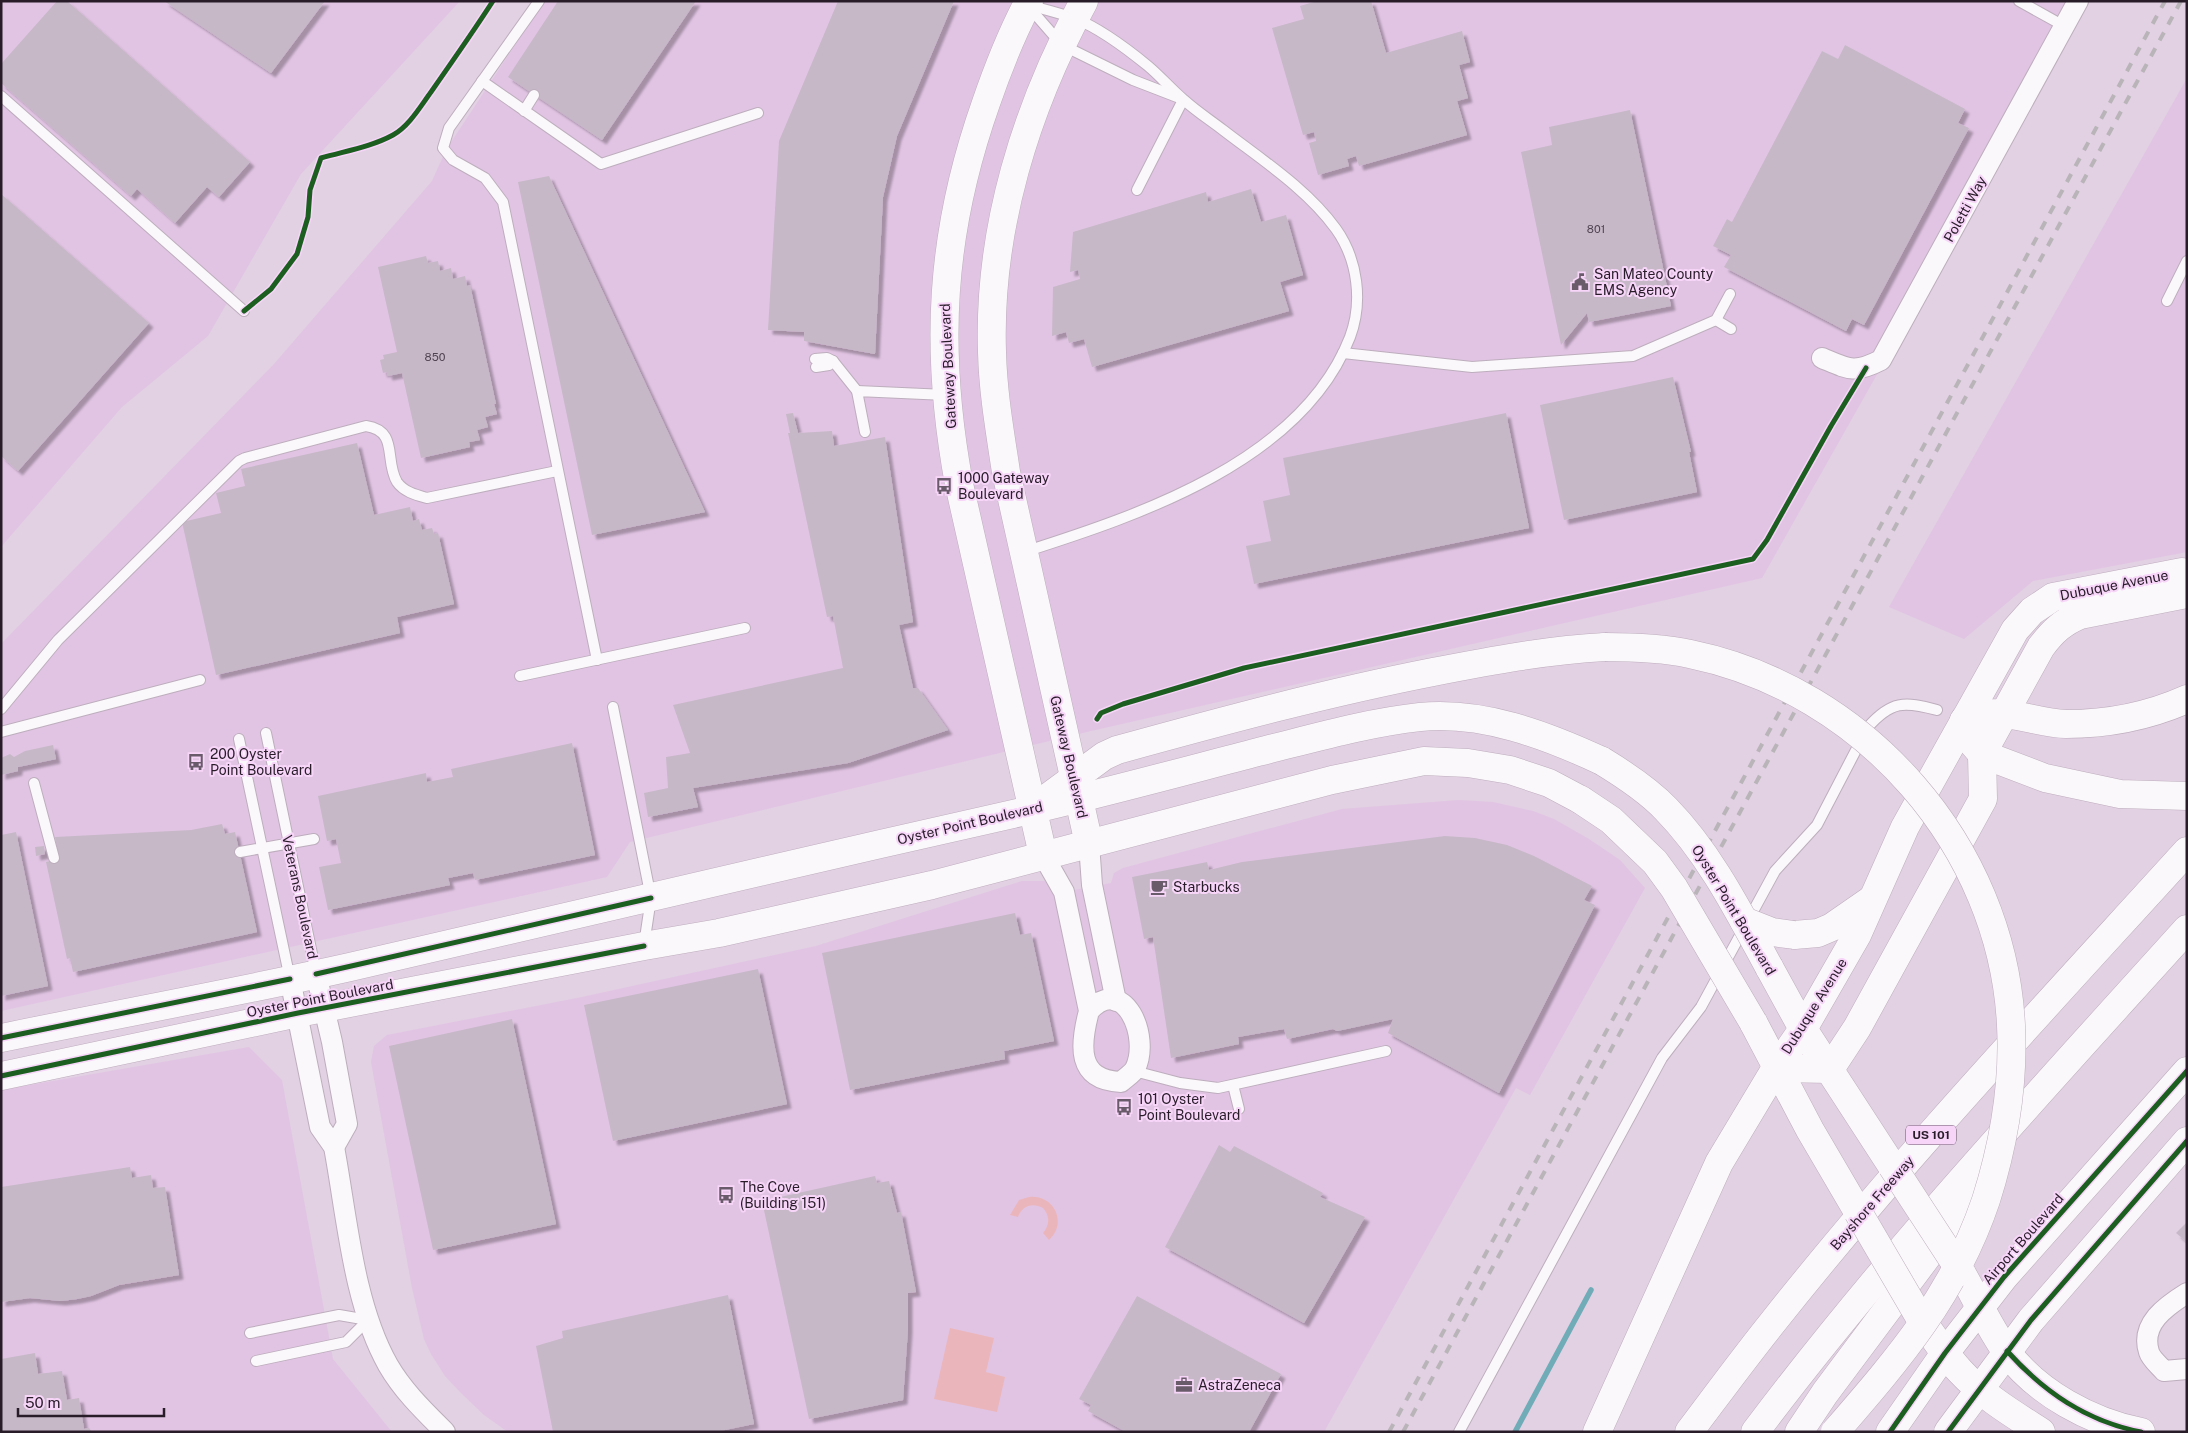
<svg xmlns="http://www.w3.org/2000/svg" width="2188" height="1433" font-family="'Public Sans',sans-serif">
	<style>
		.built { fill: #e1c4e3 }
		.green { fill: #ebb6bb }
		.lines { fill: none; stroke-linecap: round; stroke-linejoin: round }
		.stream { stroke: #6facb8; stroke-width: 5.5 }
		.building { fill: #c7b8c8; filter: url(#shadow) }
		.lane-casing { stroke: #bdaebd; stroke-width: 12 }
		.street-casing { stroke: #bdaebd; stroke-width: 22 }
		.secondary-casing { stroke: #bdaebd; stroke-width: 29 }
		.primary-casing { stroke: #bdaebd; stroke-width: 29 }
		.highway-casing { stroke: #bdaebd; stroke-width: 29 }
		.lane { stroke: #fbf8fb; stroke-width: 10 }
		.street { stroke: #fbf8fb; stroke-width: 20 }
		.secondary { stroke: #fbf8fb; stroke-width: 28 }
		.primary { stroke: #fbf8fb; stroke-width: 28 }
		.highway { stroke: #fbf8fb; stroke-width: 28 }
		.rail { stroke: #b8b4b8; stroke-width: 4; stroke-dasharray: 9 9; stroke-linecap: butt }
		.secondary-bridge-casing { stroke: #bdaebd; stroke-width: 29; stroke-linecap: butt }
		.highway-bridge-casing { stroke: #bdaebd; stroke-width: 29; stroke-linecap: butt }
		.secondary-bridge { stroke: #fbf8fb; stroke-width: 28 }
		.highway-bridge { stroke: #fbf8fb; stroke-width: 28 }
		.cycleway-casing { stroke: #f7d5f9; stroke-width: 8 }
		.cycleway { stroke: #1b5e20; stroke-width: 5 }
		.labels { text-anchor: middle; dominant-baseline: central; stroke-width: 4; stroke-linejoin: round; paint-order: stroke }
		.number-label { font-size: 11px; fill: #504351 }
		.shield { fill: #f7d5f9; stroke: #665467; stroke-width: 1 }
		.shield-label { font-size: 12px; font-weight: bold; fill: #281c29 }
		.street-label { font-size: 14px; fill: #281c29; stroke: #f7d5f9 }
		.poi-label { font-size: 14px; fill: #281c29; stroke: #f7d5f9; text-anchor: start }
	</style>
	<defs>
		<filter id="shadow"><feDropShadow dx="4.5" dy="4.5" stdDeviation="1" flood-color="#0004"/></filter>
	</defs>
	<rect width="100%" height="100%" fill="#e2d0e3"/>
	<g class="built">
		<polygon points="1,1 460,1 301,174 208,336 122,407 1,547"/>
		<polygon points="544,1 2088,1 1762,578 1091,731 630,842 607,877 1,1011 1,644 274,364 432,181 446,150"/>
		<polygon points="2187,78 2187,552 2033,581 1964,639 1889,607"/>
		<polygon points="1459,800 1493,802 1533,811 1554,819 1589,839 1620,860 1645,888 1530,1095 1516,1088 1324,1432 508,1432 484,1415 460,1392 445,1376 431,1354 424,1339 412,1288 371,1062 374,1046 387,1035 582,997 816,946 1022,881 1044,881 1064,892 1111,883 1114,873 1123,868 1342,809"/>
		<polygon points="249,1047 282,1080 333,1359 392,1432 1,1432 1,1090"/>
	</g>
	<g class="green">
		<path d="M1029 1197C1054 1194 1068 1223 1049 1240L1043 1233C1050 1225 1050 1216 1043 1208 1032 1202 1022 1206 1018 1217L1010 1215 1019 1200Z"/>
		<polygon points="950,1328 994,1338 986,1372 1005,1377 997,1412 934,1399"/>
	</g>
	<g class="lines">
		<polyline class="stream" points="1515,1432 1591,1290"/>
	</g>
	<g class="building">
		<polygon points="57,1 67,1 250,162 219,197 207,187 175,223 137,189 131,196 1,83 1,64"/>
		<polygon points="164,1 325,1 271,73"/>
		<polygon points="558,1 696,1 602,140 508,77"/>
		<polygon points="838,1 954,1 897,136 883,197 875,354 804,341 804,332 768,330 779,141"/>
		<polygon points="1317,1 1371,1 1386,53 1462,31 1470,62 1459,65 1468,98 1457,101 1467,135 1359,166 1356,156 1347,159 1349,166 1318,175 1309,143 1316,141 1314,132 1303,135 1272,28 1304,19 1300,6"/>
		<polygon points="1845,45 1965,109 1958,123 1969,128 1864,325 1852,319 1846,331 1724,267 1731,255 1713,246 1727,219 1732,222 1822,51 1838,59"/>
		<polygon points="1630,110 1671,306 1589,322 1587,313 1561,345 1521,152 1552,145 1549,127"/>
		<polygon points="549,176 641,374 705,512 592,535 518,182"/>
		<polygon points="1251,189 1261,222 1286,215 1303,275 1280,282 1289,311 1092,367 1084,339 1069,343 1066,332 1052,336 1053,287 1080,279 1078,270 1070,272 1073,232 1206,192 1208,202"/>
		<polygon points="1,194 149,323 18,471 1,456"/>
		<polygon points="426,256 428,263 438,261 440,271 451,268 453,279 465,276 467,286 470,285 496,404 494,404 497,414 485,417 488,427 477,430 480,440 469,442 470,447 421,458 402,373 388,376 387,372 383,373 380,360 384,359 383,355 397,352 378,267"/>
		<polygon points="1673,377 1691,452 1689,452 1697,492 1564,520 1540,405"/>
		<polygon points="793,413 798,433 832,431 834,446 885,437 913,622 899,625 913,688 918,688 948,730 848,763 693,788 698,807 648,817 644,793 668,788 666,757 690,753 673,705 843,668 833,616 827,617 788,433 790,433 786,414"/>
		<polygon points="1506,413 1529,528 1254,584 1246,546 1271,541 1263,501 1290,495 1283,458"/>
		<polygon points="357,443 374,515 410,507 413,521 419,519 422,530 432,528 434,534 438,533 454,604 397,617 400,633 216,675 182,522 221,513 216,493 245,486 241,469"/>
		<polygon points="572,743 595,855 475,880 473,873 448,878 450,885 328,910 319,867 341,863 336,839 327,841 318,796 426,773 427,782 453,777 451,769"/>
		<polygon points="53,745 56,759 18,767 18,771 1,775 1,758 10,754 14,757 25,751"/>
		<polygon points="222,824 225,834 235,832 257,932 73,972 70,958 67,959 46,862 59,859 55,837 191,830"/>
		<polygon points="16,832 48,986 1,996 1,835"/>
		<polygon points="1445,836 1475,838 1507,845 1534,856 1592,886 1584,900 1595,905 1499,1093 1388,1033 1393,1019 1337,1031 1333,1029 1287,1039 1284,1029 1238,1037 1239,1044 1171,1058 1153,937 1144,939 1132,877 1207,862 1209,870 1242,862"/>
		<polygon points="44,846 45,854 36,856 35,847"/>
		<polygon points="1015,913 1020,935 1031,933 1054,1041 1004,1051 1005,1059 850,1090 822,953"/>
		<polygon points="758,969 787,1104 613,1141 584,1005"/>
		<polygon points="512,1019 556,1224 433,1250 389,1046"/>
		<polygon points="1219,1145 1230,1152 1234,1146 1323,1193 1320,1197 1365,1217 1304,1323 1165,1247"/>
		<polygon points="130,1167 132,1178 151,1175 153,1188 165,1187 179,1275 119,1285 91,1296 77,1299 61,1301 30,1298 1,1302 1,1187"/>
		<polygon points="875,1176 877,1183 889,1181 897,1213 901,1212 916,1292 908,1293 908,1329 903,1400 809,1419 762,1201"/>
		<polygon points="2187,1222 2187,1242 2176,1233"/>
		<polygon points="728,1295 754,1424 715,1432 553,1432 536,1346 563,1338 562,1331"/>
		<polygon points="1137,1296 1281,1374 1249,1432 1126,1432 1088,1411 1091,1405 1079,1399"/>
		<polygon points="35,1353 38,1374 62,1371 67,1400 79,1398 84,1429 89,1428 92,1432 1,1432 1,1359"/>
	</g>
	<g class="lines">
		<g class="lane-casing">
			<g id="lane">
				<polyline points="539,1 449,128 443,148 453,160 485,178 503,202 597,660"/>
				<polyline points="2019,1 2064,26"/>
				<polyline points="1028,6 1062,45 1133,80 1177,97"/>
				<polyline points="482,81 601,164 758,113"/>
				<polyline points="1,96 244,311"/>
				<polyline points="524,111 534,95"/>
				<polyline points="1137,190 1183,100"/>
				<polyline points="2167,301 2187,261"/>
				<polyline points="1716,320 1731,329"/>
				<polyline points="1343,353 1472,367 1633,356 1716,320 1730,294"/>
				<polyline points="815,359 827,358 833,361 857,391"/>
				<polyline points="816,367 829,365 833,361"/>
				<polyline points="865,432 857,391 946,395"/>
				<path d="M1024 552C1140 515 1302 461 1350 337 1363 302 1358 260 1336 229 1307 189 1262 160 1223 130 1210 120 1196 111 1184 100 1171 89 1160 76 1148 66 1126 48 1101 29 1076 19 1060 13 1043 9 1028 5"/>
				<polyline points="520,676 745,628"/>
				<polyline points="613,707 651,898 644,945"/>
				<path d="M1 709 58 640 239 461 245 458 366 426C399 431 384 460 397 482 404 492 416 495 427 498L557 471"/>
				<polyline points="1,732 200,680"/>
				<polyline points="266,733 316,973"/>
				<polyline points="239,739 290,979"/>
				<polyline points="34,783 54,858"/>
				<polyline points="240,852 314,839"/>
				<polyline points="1134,1071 1180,1083 1218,1088 1386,1051"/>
				<polyline points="1233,1085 1239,1109"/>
				<polyline points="250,1333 339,1315 368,1320"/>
				<polyline points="256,1361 346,1342 368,1320"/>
				<path d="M1459 1432 1662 1058 1701 1007 1775 871 1817 825 1868 727C1891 701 1904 701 1937 710"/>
			</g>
		</g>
		<g class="street-casing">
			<g id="street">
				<path d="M1822 358C1848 369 1854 374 1881 360L2078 1"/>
				<polyline points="1089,844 1092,885 1116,1001"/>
				<path d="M1043 855 1064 892 1089 1011C1080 1045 1076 1080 1121 1082 1125 1078 1132 1074 1135 1069 1151 1037 1124 973 1089 1011"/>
				<polyline points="316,974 332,1042 347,1124 334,1147"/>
				<path d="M290 979 320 1127 334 1147C347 1216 353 1303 388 1365 403 1391 424 1411 445 1432"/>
				<path d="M2187 1293C2166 1306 2140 1324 2149 1352 2151 1359 2160 1366 2164 1371L2187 1369"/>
			</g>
		</g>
		<g class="secondary-casing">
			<g id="secondary">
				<path d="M1029 1C1012 33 998 68 986 103 940 233 934 349 959 484L1043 855"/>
				<path d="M1084 1C1026 108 988 229 992 352 993 393 1000 432 1006 472L1089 844"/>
				<polyline points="1794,935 1818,933 1832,927 1871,900"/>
				<polyline points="1769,967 1803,1029 1892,1166"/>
				<polyline points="1753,1022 1810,1130 1858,1212"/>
				<path d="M1 1038C117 1014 234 993 350 967 575 917 800 861 1026 811 1104 793 1181 772 1258 752 1311 739 1365 723 1420 717 1483 711 1546 735 1602 761"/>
				<polyline points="1776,1068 1803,1029 1857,935 1905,827 2015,630 2032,611 2053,597 2182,572 2187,573"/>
				<polyline points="1776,1068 1830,1069"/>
				<path d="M1830 1069 1857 1028 1983 799 1982 754 2041 647C2053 631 2063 622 2080 615L2187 594"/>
				<polyline points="1,1076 298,1013 644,946 719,933 932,885 1332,780 1424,761 1468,763 1510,770 1549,783 1581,800"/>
				<path d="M1961 1272C1976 1298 1989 1327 2006 1351 2037 1393 2091 1422 2141 1432"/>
				<path d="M1920 1318C1933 1336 1945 1355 1960 1371 1983 1396 2013 1414 2041 1432"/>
			</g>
		</g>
		<g class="primary-casing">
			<g id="primary">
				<polyline points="1890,1432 1945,1353 2004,1277 2187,1071"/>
				<polyline points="1948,1432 2031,1320 2187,1141"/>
			</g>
		</g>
		<g class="highway-casing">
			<g id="highway">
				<path d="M2187 699C2149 716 2108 724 2066 724 2031 723 1997 703 1964 720L1969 739 1982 754 2045 778 2120 794 2187 796"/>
				<path d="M1032 809 1104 756 1117 750C1222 721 1326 693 1433 672 1490 661 1547 650 1605 647"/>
				<polyline points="1597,1432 1719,1163 1776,1068"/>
				<path d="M1689 1432C1717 1395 1744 1358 1773 1322 1903 1158 2047 1005 2187 851"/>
				<path d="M1755 1432C1888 1255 2039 1093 2187 929"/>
				<polyline points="1799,1432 1825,1393 1985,1179"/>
			</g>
		</g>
		<use href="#lane" class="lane"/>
		<use href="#street" class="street"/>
		<use href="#secondary" class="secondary"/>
		<use href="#primary" class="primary"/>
		<use href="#highway" class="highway"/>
		<g class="rail">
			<polyline points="1389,1432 2165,1"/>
			<polyline points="1403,1432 2181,1"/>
		</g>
		<g class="secondary-bridge-casing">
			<g id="secondary-bridge">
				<path d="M1602 761C1625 775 1648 790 1666 809 1710 854 1739 912 1769 967"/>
				<polyline points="1581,800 1611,820 1655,862 1674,888 1753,1022"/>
				<polyline points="1744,921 1772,932 1794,935"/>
				<polyline points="1892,1166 1961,1272"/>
				<polyline points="1858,1212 1920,1318"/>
			</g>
		</g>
		<g class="highway-bridge-casing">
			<path id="highway-bridge" d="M1605 647C1634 647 1662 648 1690 654 1865 690 2002 846 2011 1025 2014 1084 2004 1143 1986 1200 1954 1295 1899 1358 1835 1432"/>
		</g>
		<use href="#secondary-bridge" class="secondary-bridge"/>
		<use href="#highway-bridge" class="highway-bridge"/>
		<g class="cycleway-casing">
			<g id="cycleway">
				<path d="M244 311 271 289 297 254 308 217 310 190 321 158C345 151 371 147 393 135 409 126 420 107 431 92 452 62 473 32 493 1"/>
				<polyline points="1097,719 1101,713 1123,704 1244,668 1753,559 1767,540 1831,426 1866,368"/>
				<polyline points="316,974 651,898"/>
				<polyline points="1,1038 290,979"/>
				<polyline points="1,1076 298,1013 644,946"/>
				<path d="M2007 1351C2044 1392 2086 1421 2141 1432"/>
				<polyline points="1890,1432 1945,1353 2004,1277 2187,1071"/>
				<polyline points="1948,1432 2031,1320 2187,1141"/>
			</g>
		</g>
		<use href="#cycleway" class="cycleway"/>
	</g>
	<defs>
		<g id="civic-bare" transform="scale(1.35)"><path d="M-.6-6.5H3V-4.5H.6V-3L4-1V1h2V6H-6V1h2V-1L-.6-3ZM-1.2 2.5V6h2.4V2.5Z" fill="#695b6a" stroke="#f7d5f9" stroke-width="2.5" paint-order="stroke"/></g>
		<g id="bus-bare" transform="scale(1.35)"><path d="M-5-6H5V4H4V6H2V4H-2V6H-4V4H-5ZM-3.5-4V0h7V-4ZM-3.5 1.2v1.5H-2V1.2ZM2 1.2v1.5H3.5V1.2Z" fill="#695b6a" stroke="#f7d5f9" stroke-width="2.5" paint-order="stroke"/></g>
		<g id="cafe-bare" transform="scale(1.35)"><path d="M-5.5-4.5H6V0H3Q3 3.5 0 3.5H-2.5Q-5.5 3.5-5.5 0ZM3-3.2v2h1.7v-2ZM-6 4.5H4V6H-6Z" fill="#695b6a" stroke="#f7d5f9" stroke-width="2.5" paint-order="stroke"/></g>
		<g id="office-bare" transform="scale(1.35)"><path d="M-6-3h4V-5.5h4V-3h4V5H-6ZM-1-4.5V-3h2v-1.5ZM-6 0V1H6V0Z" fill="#695b6a" stroke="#f7d5f9" stroke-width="2.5" paint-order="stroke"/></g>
	</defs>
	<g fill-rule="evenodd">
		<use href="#civic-bare" x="1580" y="282"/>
		<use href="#bus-bare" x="944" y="486"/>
		<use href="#bus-bare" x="196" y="762"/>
		<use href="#cafe-bare" x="1159" y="887"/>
		<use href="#bus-bare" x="1124" y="1107"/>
		<use href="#bus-bare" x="726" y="1195"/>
		<use href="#office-bare" x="1184" y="1385"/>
	</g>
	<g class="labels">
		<g class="number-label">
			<text x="1596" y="229">801</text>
			<text x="435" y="357">850</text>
		</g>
		<rect class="shield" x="1906" y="1125.5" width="50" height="19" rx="4"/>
		<g class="shield-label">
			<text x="1931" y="1135">US 101</text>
		</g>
		<g class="street-label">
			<text transform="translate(1965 209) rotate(-61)">Poletti Way</text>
			<text transform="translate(948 366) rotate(-93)">Gateway Boulevard</text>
			<text transform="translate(2114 585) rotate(-11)">Dubuque Avenue</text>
			<text transform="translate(1069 757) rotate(77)">Gateway Boulevard</text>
			<text transform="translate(970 823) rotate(-13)">Oyster Point Boulevard</text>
			<text transform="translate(300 897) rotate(78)">Veterans Boulevard</text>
			<text transform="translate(1734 910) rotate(59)">Oyster Point Boulevard</text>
			<text transform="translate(320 998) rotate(-11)">Oyster Point Boulevard</text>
			<text transform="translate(1814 1006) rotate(-58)">Dubuque Avenue</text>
			<text transform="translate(1872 1203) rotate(-49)">Bayshore Freeway</text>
			<text transform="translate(2023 1239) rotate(-49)">Airport Boulevard</text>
		</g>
		<g class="poi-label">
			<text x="1594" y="274">San Mateo County<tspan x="1594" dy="16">EMS Agency</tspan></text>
			<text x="958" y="478">1000 Gateway<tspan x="958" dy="16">Boulevard</tspan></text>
			<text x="210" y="754">200 Oyster<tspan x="210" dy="16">Point Boulevard</tspan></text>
			<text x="1173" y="887">Starbucks</text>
			<text x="1138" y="1099">101 Oyster<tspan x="1138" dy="16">Point Boulevard</tspan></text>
			<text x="740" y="1187">The Cove<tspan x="740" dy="16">(Building 151)</tspan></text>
			<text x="1198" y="1385">AstraZeneca</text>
		</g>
	</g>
	<rect width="2188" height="1433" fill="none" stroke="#281c29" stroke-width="5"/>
	<path d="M18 1408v8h146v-8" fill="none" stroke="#281c29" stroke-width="2.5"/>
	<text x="25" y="1408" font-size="15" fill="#281c29" stroke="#f7d5f9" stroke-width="4" paint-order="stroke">50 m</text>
</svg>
